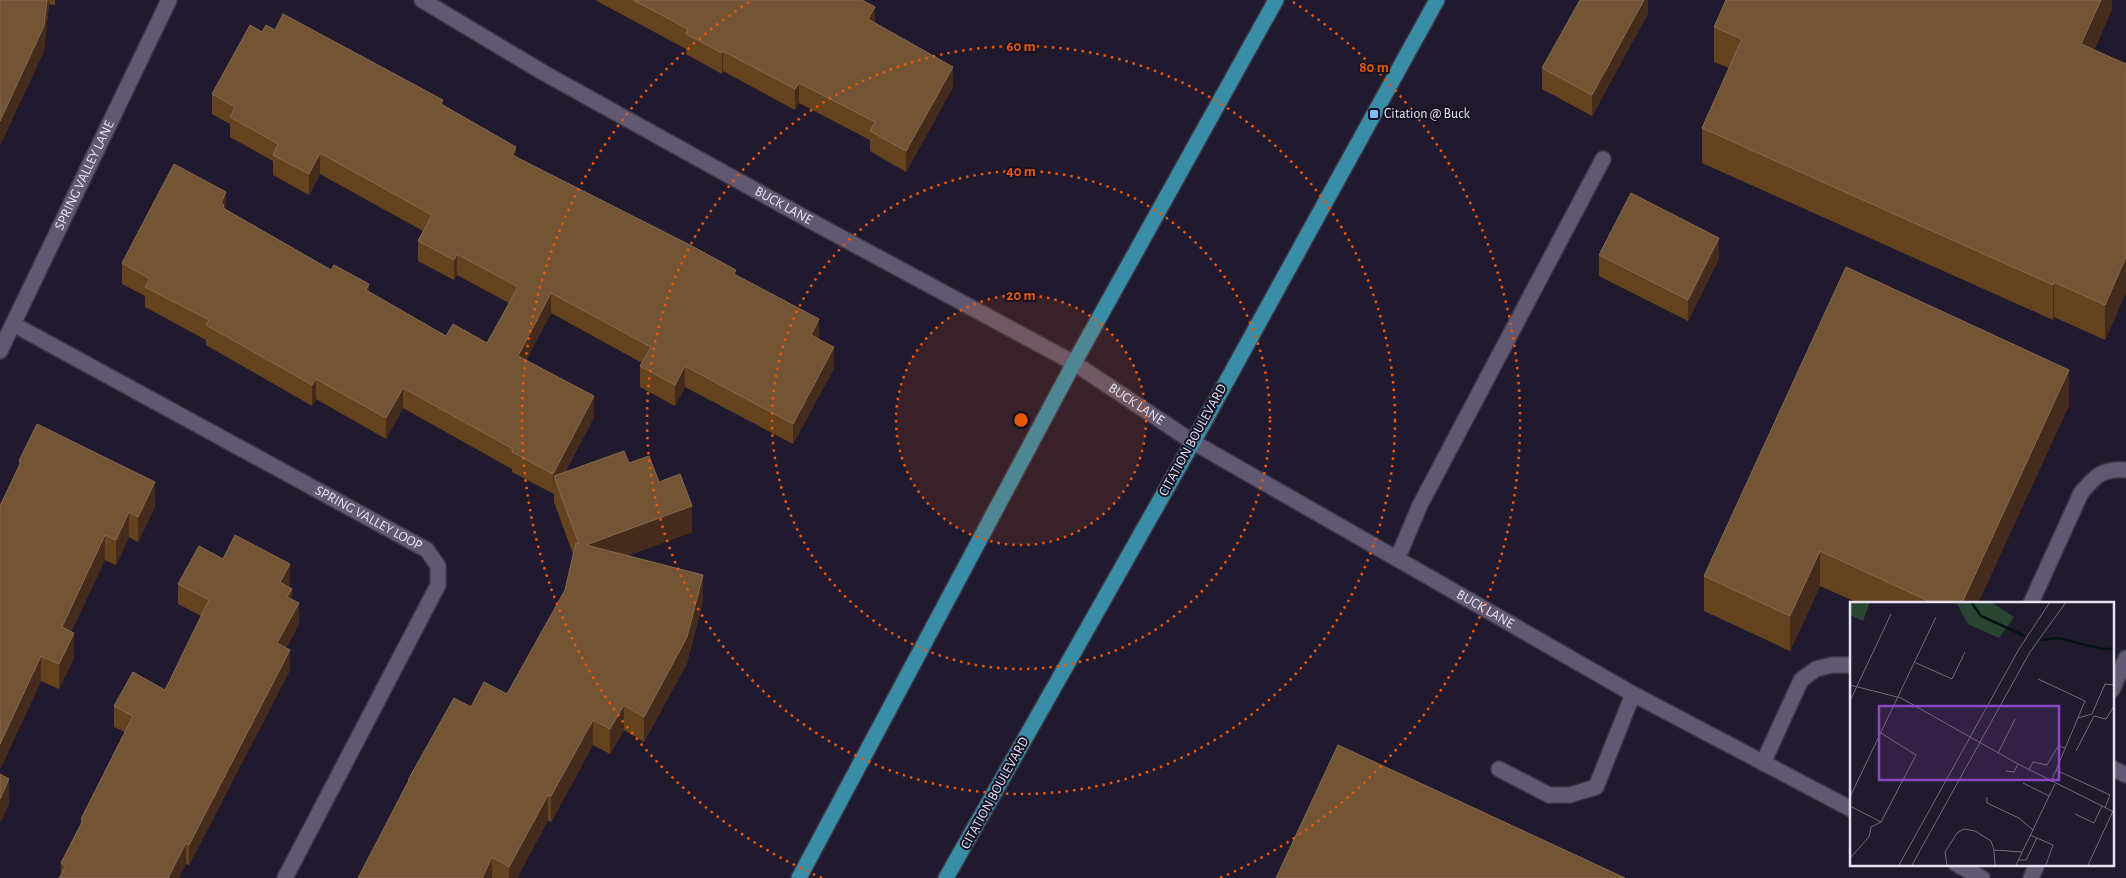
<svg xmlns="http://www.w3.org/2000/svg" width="2126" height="878" font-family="'Alegreya Sans',sans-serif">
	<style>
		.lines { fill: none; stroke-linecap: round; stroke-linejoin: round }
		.minor-casing { stroke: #3a3646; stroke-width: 18 }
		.major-casing { stroke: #3a3646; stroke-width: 18 }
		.minor { stroke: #605971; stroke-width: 15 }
		.major { stroke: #3a8da7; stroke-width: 15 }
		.wall { fill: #65431e }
		.shaded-wall { fill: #442b1b }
		.building { fill: #735435; stroke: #856b52 }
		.ring { fill: none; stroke: #e8590c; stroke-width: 2.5; stroke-dasharray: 2.5 5 }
		.poi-dot { fill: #82bcfa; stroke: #171124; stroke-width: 2 }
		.labels { text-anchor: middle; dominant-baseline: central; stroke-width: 4; stroke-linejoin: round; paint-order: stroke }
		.poi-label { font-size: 14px; fill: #e6e3f1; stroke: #171124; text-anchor: start }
		.street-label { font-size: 14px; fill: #e6e3f1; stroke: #171124 }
		.inset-river { fill: none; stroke: #001212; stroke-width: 2.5 }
		.inset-road { fill: none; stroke: #706a7c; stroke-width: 1 }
		.view { fill: #8b47c6; fill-opacity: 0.15; stroke: #8b47c6; stroke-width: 2.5 }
		.inset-edge { fill: none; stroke: #e6e3f1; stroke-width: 2.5 }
		.centre { fill: #e8590c; stroke: #171124; stroke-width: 2.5 }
		.ring-label { font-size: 15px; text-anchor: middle; font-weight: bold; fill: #e8590c; stroke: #171124; stroke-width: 4; stroke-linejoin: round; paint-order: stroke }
	</style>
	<rect width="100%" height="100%" fill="#211a2e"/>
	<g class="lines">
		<g class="minor-casing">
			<g id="minor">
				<path id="s1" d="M422 0 544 73 820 226 1074 363 1193 442 1633 694 1851 809"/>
				<path id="s2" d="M13 324 427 550 438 566V585L285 878"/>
				<path id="s3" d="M0 351 169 0"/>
				<polyline points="1398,557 1420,505 1603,159"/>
				<path d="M2031 603 2081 493C2095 476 2103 468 2126 470"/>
				<polyline points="2112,690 2126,658"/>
				<polyline points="1763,763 1801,680 1816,669 1832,665 1851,665"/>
				<polyline points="2112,768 2126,775"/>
				<polyline points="1499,769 1549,795 1570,795 1596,787 1633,694"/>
				<polyline points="1956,864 1982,878"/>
				<polyline points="2031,878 2037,864"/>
			</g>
		</g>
		<g class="major-casing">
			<g id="major">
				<polyline points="799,878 1074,363 1276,0"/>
				<polyline points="946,878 1193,442 1437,0"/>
			</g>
		</g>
		<use href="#minor" class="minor"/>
		<use href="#major" class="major"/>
	</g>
	<g class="wall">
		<polygon points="0,0 55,0 55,5 49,4 44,51 0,145"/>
		<polygon points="595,0 862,0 875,23 953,87 906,172 870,151 870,140 799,103 795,110 723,71 722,74 686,54 686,49"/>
		<polygon points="1648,0 1648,13 1592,116 1542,89 1542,68"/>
		<polygon points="2112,0 2112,9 2094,50 2126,64 2126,292 2105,340 2054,317 2053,320 1702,163 1702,128 1729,68 1714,62 1714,27"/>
		<polygon points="275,30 443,105 516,157 736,275 819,339 834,368 793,444 685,387 675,406 640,387 640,366 642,363 551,313 526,360 594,417 565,472 629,463 659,482 692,532 627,556 703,601 687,663 644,742 624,730 610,754 593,745 551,822 548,820 517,878 358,878 408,783 408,780 471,707 507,694 565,590 573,554 554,502 554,494 512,472 512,469 403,408 386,439 316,399 312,406 206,345 206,340 145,307 145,296 122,284 122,263 226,210 446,336 487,343 509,303 457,275 454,280 418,261 418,241 423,231 320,174 309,195 273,175 273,161 230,137 230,124 212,114 212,94 262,32"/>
		<polygon points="1599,255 1719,258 1688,321 1599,276"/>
		<polygon points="2069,405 1978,603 1858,603 1820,586 1790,651 1704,611 1704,576"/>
		<polygon points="19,461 155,507 138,542 129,537 116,565 105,560 71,631 74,658 59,689 41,681 0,769 0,506 19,465"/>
		<polygon points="223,559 290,585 288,587 299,624 286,648 290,670 189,865 186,864 61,875 61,863 81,825 81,819 125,732 114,727 114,706 165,690 201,616 178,604 178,584"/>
	</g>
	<g class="shaded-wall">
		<polygon points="47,0 49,0 49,4 44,51 0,145 0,121"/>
		<polygon points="1644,0 1648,0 1648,13 1592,116 1592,95"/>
		<polygon points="2101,0 2112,0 2112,9 2081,79 2081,44"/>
		<polygon points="875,7 875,27 868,19"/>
		<polygon points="723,51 723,71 722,74 722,53"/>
		<polygon points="953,67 953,87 906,172 906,151"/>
		<polygon points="799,83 799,103 795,110 795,89"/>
		<polygon points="516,147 516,168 512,155"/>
		<polygon points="320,153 320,174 309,195 309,174"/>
		<polygon points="226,192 226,213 221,203"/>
		<polygon points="1719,238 1719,258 1688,321 1688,300"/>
		<polygon points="457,254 457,275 454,280 454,260"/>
		<polygon points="2126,257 2126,292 2105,340 2105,305"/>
		<polygon points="2054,282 2054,317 2053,320 2053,285"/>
		<polygon points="369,284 369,305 366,290"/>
		<polygon points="551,293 551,313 518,377 518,356"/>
		<polygon points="819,319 819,340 811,335"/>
		<polygon points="834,347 834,368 793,444 793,424"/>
		<polygon points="685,366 685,387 675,406 675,385"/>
		<polygon points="2069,370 2069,405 1978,603 1962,603"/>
		<polygon points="316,379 316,399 312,406 312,385"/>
		<polygon points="403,388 403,408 386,439 386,418"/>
		<polygon points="594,396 594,417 557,486 554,476 553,494 553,474"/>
		<polygon points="155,482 155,507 138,542 138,517"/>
		<polygon points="692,506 692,532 586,571 586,545"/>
		<polygon points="129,512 129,537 116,565 116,540"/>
		<polygon points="105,535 105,560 62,652 62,627"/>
		<polygon points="1820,551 1820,586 1790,651 1790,616"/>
		<polygon points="290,564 290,585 280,603 280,582"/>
		<polygon points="703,575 703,601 687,663 644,742 644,717"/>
		<polygon points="292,589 292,609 287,597"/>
		<polygon points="299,603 299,624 277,664 277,643"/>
		<polygon points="74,633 74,658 59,689 59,664"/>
		<polygon points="290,650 290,670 189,865 189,845"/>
		<polygon points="41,656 41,681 0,769 0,744"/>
		<polygon points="624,705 624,730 610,754 610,729"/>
		<polygon points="593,720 593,745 551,822 551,796"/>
		<polygon points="9,779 9,804 0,824 0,799"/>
		<polygon points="548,795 548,820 517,878 509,878 509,867"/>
		<polygon points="186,843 186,864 179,878 168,878"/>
		<polygon points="492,857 492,878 482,878"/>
	</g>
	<g class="building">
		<polygon points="0,0 47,0 44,26 0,121"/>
		<polygon points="633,0 862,0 875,7 868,19 953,67 906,151 870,131 875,122 799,83 795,89 723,51 722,53 686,34 688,29"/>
		<polygon points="1580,0 1644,0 1592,95 1542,68"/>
		<polygon points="1726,0 2101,0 2081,44 2126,64 2126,257 2105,305 2054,282 2053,285 1702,128 1742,39 1714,27"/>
		<polygon points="283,14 443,100 441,104 516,147 512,155 690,245 736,270 734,274 819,319 811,335 834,347 793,424 685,366 675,385 640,366 651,347 551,293 518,356 594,396 553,474 512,452 513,449 403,388 386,418 316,379 312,385 206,325 209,320 145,287 150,279 122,263 174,164 226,192 221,203 224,205 223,208 331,270 334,265 369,284 366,290 446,336 453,324 487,343 518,287 457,254 454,260 418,241 432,215 320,153 309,174 273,155 278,144 230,117 235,107 212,94 250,25 262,32 266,25 275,30"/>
		<polygon points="1631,193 1719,238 1688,300 1599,255"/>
		<polygon points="1846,267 2069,370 1962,603 1933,603 1820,551 1790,616 1704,576"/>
		<polygon points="37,424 155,482 138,517 129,512 116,540 105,535 62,627 74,633 59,664 41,656 0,744 0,506 21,462 19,461"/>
		<polygon points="624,451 629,463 649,456 659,482 680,474 692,506 586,545 703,575 687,637 644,717 624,705 610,729 593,720 551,796 548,795 509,867 492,857 482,878 358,878 409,780 408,780 454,698 471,707 484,682 507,694 565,590 576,543 579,544 554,476"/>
		<polygon points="235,535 290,564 280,582 292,589 287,597 299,603 277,643 290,650 189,845 186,843 168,878 59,878 66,866 61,863 83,820 81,819 133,716 114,706 133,672 165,690 209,600 178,584 199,546 223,559"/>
		<polygon points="1338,745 1625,878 1276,878"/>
		<polygon points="0,774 9,779 0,799"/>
	</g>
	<circle cx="1021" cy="420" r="125" fill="#e8590c" fill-opacity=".12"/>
	<g class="ring">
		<circle cx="1021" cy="420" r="125"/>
		<circle cx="1021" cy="420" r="249"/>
		<circle cx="1021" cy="420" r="374"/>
		<path d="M822 878A499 499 0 0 1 749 2M1293 2A499 499 0 0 1 1220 878"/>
	</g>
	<rect class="poi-dot" x="1369" y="109" width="10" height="10" rx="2.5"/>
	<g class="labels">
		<g class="poi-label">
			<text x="1384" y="114">Citation @ Buck</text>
		</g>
		<g class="street-label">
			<text stroke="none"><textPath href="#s3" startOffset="195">SPRING VALLEY LANE</textPath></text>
			<text stroke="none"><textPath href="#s1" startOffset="416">BUCK LANE</textPath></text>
			<text stroke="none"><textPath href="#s1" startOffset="821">BUCK LANE</textPath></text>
			<text transform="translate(1193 440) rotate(-61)">CITATION BOULEVARD</text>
			<text stroke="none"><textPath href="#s2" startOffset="405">SPRING VALLEY LOOP</textPath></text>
			<text stroke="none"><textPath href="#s1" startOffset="1226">BUCK LANE</textPath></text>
			<text transform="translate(995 793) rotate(-61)">CITATION BOULEVARD</text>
		</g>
	</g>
	<g transform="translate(1850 602)">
		<rect width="264" height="264" fill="#211a2e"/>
		<path d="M0 0H20L13 19 0 13ZM106 0H141L164 15 149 36 118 22Z" fill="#2a4633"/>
		<path class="inset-river" d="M121 0 131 14 175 34M191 38 208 36 252 47H264"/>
		<path class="inset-road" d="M64 60 102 77 115 50M188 77 235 99 201 180M0 83 51 96 168 162 264 210M0 99 41 12M244 114 256 117 264 104M228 116 242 112 255 82 264 83M226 149 244 114M148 151 165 117M179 168 183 160 197 163 208 144 215 146M206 168 260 193 255 206M156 169 164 170 168 162M173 181 199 194M0 195 86 15M137 195V201L169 216 183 228M0 204 31 220 66 153 31 131M225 212 244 221 252 204M180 233 203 243 196 263M0 256 19 235 21 225 31 220M169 258H176L187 236M49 263 169 47 200 0M62 263 180 50 216 0M97 263 95 250 107 231 114 227 125 229 141 239 144 248M145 263 144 248 172 250M166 263 205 182M238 263 263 209"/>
		<path class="view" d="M29 104H209V178H29Z"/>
		<rect width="264" height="264" class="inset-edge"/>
	</g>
	<circle cx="1021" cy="420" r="8" class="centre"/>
	<g class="ring-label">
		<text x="1021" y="51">60 m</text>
		<text x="1374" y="72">80 m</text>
		<text x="1021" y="176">40 m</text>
		<text x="1021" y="300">20 m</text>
	</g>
</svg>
